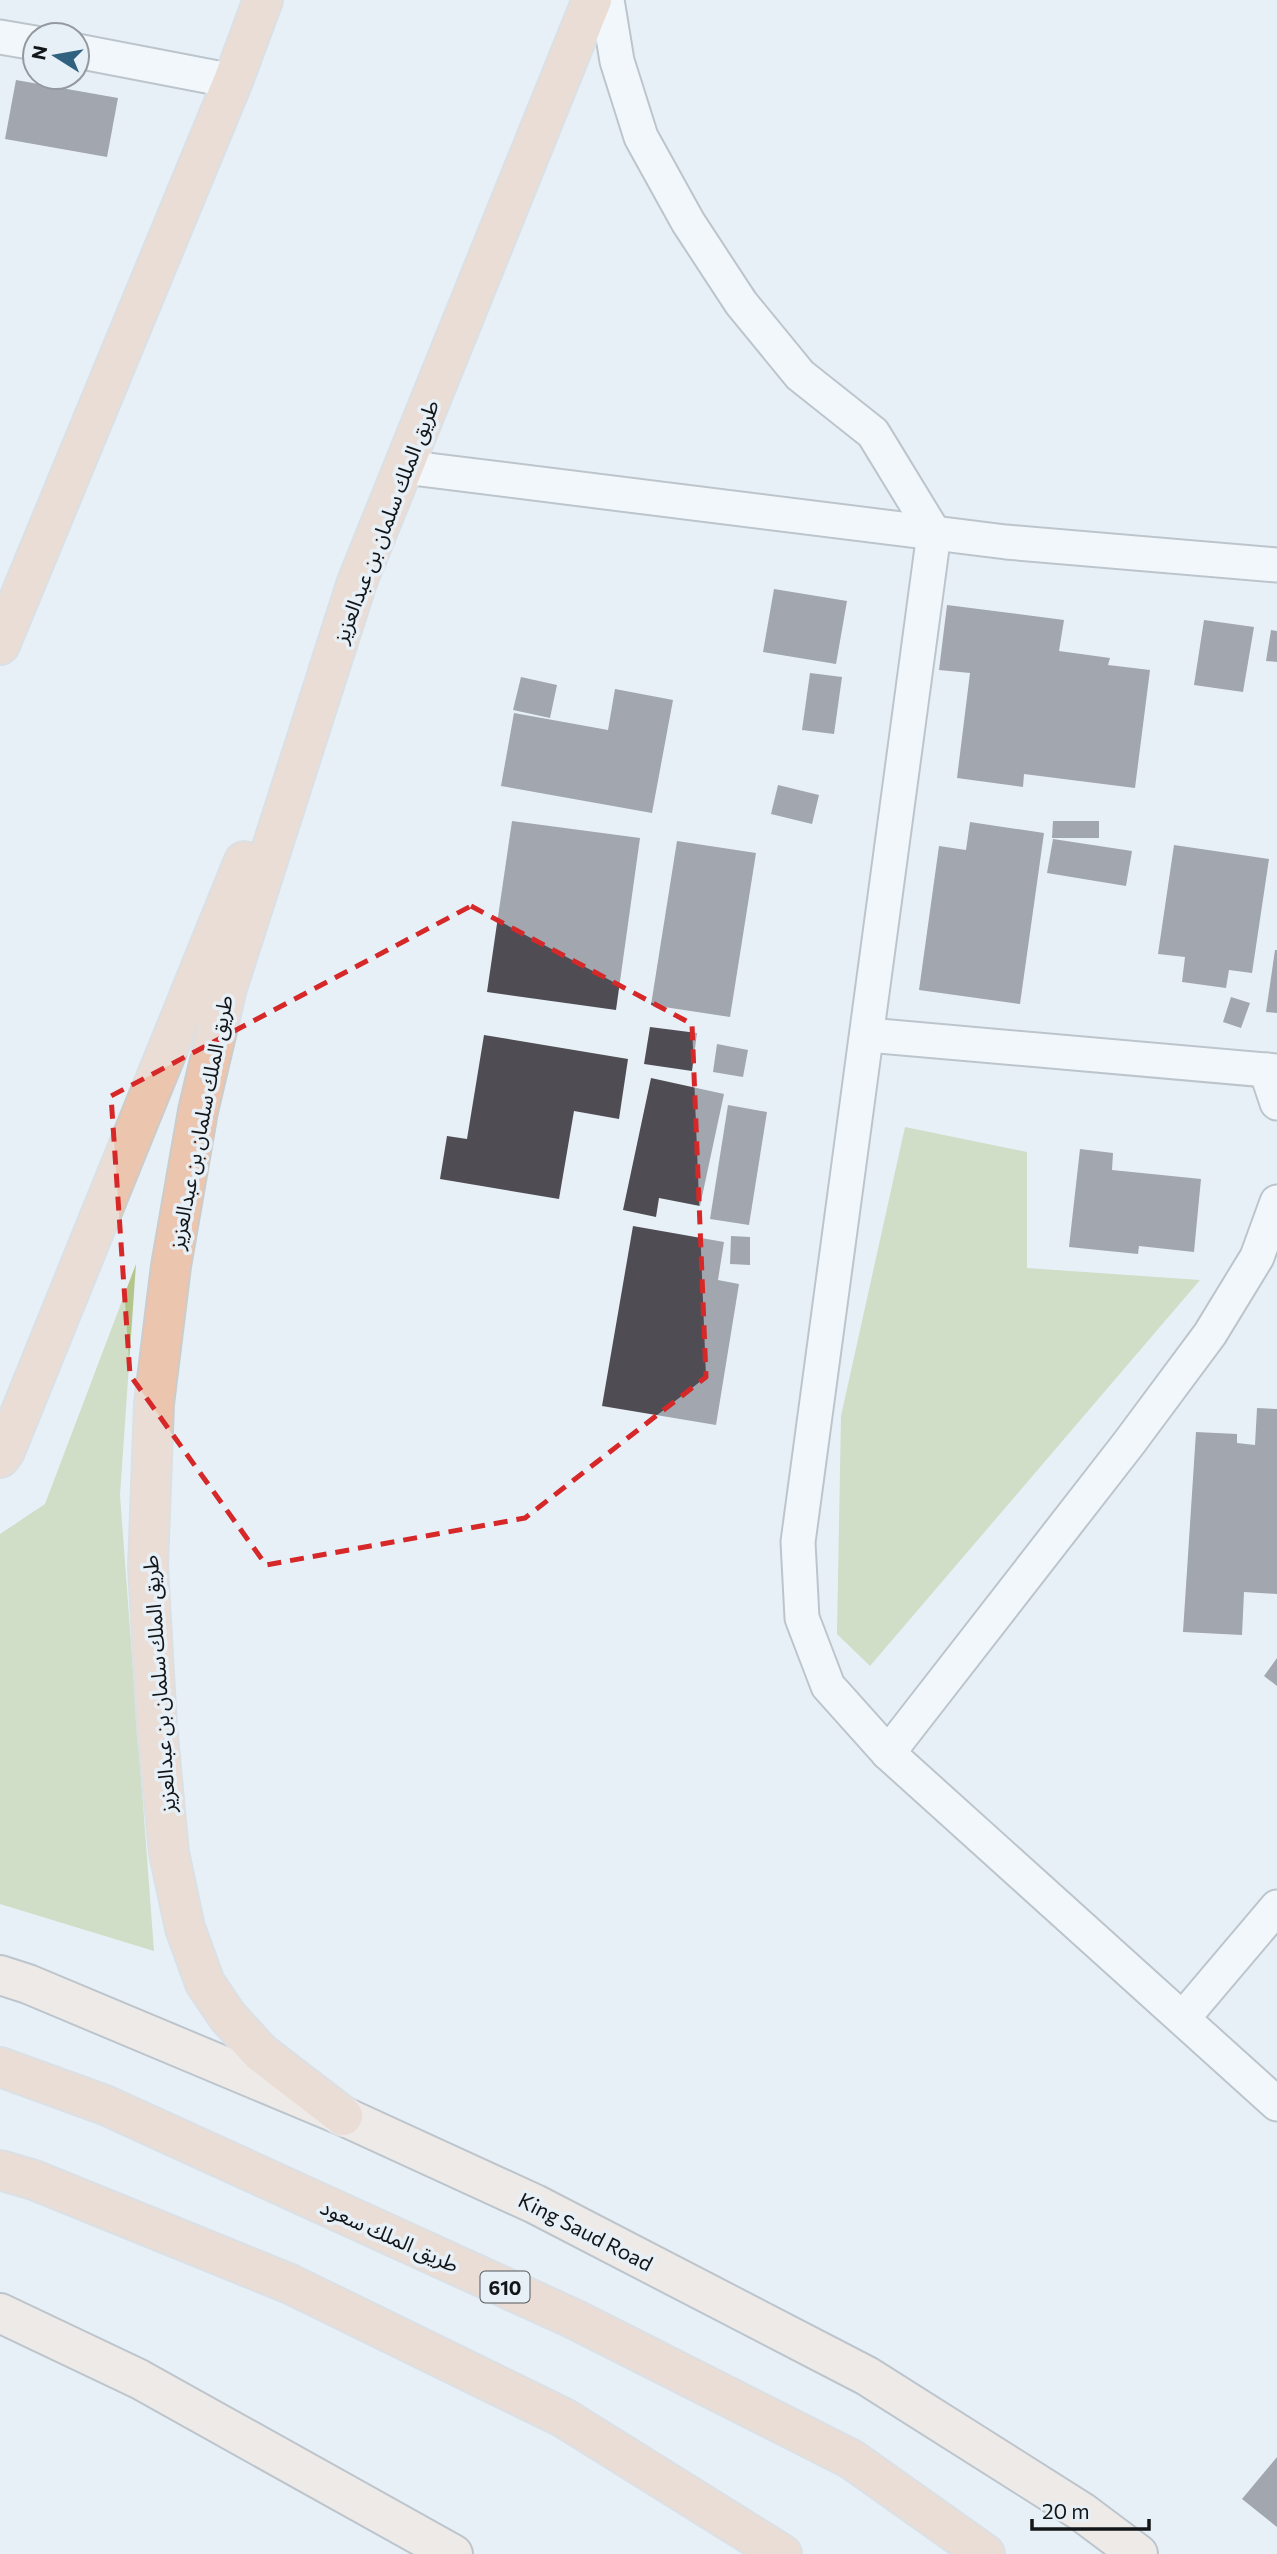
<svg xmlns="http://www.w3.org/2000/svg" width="1277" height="2554" font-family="Commissioner,'Noto Sans Arabic',sans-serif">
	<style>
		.green { fill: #b4c58c }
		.building { fill: #4f4c54 }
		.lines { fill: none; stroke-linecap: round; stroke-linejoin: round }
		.minor-casing { stroke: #8a9198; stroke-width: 37 }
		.secondary-casing { stroke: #8a9198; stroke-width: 42 }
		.primary-casing { stroke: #cbcccc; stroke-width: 42 }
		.minor { stroke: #fff; stroke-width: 33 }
		.secondary { stroke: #f5e2d6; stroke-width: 38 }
		.primary { stroke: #ebc5ae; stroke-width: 38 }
		.marked { fill: none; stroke: #d62828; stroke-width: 5; stroke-dasharray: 14 9; stroke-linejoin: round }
		.labels { text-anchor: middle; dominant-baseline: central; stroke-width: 7; stroke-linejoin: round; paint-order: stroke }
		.shield { fill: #e8f0f7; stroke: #53575b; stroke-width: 2 }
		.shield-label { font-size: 19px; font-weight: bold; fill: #131618 }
		.street-label { font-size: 21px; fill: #131618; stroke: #e8f0f7 }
	</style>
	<rect width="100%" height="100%" fill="#e8f0f7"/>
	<g class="green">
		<polygon points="905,1127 1027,1152 1027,1268 1200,1280 870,1666 837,1634 841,1416"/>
		<polygon points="136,1264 120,1495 154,1951 0,1904 0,1534 45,1504"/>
	</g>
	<g class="building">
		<polygon points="16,80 118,98 107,157 5,139"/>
		<polygon points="774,589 847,601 836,664 763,652"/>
		<polygon points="947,605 1064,620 1059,651 1110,658 1108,665 1150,670 1135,788 1024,774 1023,787 957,778 970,673 939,670"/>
		<polygon points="1204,620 1254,627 1243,692 1194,685"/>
		<polygon points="1271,630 1277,631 1277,662 1266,661"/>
		<polygon points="810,673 842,677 834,734 802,730"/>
		<polygon points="521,677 557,685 550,718 513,710"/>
		<polygon points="615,689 673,700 652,813 501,786 514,713 608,730"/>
		<polygon points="778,785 819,795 812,824 771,814"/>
		<polygon points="512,821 640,838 616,1010 487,992"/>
		<polygon points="1053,821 1099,821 1099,838 1052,838"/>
		<polygon points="970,822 1044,833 1020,1004 919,990 939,846 966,850"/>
		<polygon points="1053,839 1132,851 1126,886 1047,873"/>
		<polygon points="677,841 756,853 730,1017 651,1005"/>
		<polygon points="1174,845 1269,859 1252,973 1229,970 1226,988 1182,982 1185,957 1158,954"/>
		<polygon points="1275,950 1277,950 1277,1013 1266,1012"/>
		<polygon points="1231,997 1250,1003 1241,1028 1223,1022"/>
		<polygon points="650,1027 697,1033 692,1071 644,1064"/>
		<polygon points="484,1035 628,1059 619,1119 574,1111 559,1199 440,1179 447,1136 467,1139"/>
		<polygon points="717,1044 748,1050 743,1077 713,1072"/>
		<polygon points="651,1078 724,1094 700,1206 659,1198 656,1217 623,1210"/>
		<polygon points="728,1105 767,1112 749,1225 710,1219"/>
		<polygon points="1080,1149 1113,1153 1112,1170 1201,1179 1194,1252 1139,1246 1138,1254 1069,1247"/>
		<polygon points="633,1226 724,1242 718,1280 739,1284 716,1425 602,1406"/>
		<polygon points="731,1236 750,1237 750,1265 730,1264"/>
		<polygon points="1257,1408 1277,1409 1277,1594 1244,1592 1242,1635 1183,1632 1196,1432 1237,1434 1237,1443 1255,1445"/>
		<polygon points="1277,1658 1277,1686 1264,1676"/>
		<polygon points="1277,2457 1277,2527 1242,2499"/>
	</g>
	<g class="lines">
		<g class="minor-casing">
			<g id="minor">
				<polyline points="607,0 617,61 641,137 688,222 741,303 800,375 873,433 934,533 798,1542 802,1618 828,1686 888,1753 1277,2104"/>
				<polyline points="0,37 35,43"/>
				<polyline points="77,51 233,81"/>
				<polyline points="404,467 1006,542 1277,565"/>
				<polyline points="868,1035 1277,1071"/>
				<polyline points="1266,1070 1277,1103"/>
				<polyline points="888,1753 1129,1443 1210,1334 1257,1257 1277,1202"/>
				<polyline points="1183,2018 1277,1907"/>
			</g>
		</g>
		<g class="secondary-casing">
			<g id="secondary">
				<polyline points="0,1975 28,1984 343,2116 535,2204 867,2376 1082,2512 1138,2554"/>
				<polyline points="0,2313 139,2379 453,2554"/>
			</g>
		</g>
		<g class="primary-casing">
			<g id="primary">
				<polyline points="0,645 233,81 263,0"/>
				<polyline points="0,1458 5,1451 244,861"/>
				<polyline points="0,2067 105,2105 574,2319 851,2459 985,2554"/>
				<polyline points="343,2116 261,2053 228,2017 205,1983 185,1928 169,1853 157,1726 148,1567 154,1404 171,1266 198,1111 227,988 357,582 592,0"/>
				<polyline points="0,2170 34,2180 290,2284 564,2418 782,2554"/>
			</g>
		</g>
		<use href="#minor" class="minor"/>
		<use href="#secondary" class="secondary"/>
		<use href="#primary" class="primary"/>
	</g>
	<path d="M0 0H1277V2554H0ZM471 906 692 1024 706 1377 525 1518 266 1565 130 1375 111 1096Z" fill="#e8f0f7" fill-opacity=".55" fill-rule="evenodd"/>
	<path class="marked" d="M471 906 692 1024 706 1377 525 1518 266 1565 130 1375 111 1096Z"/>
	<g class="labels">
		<rect class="shield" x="480.5" y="2271.5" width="49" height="31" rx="5"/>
		<g class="shield-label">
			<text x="505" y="2287">610</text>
		</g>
		<g class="street-label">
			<text transform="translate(385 521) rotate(-69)">طريق الملك سلمان بن عبدالعزيز</text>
			<text transform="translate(200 1122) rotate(-79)">طريق الملك سلمان بن عبدالعزيز</text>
			<text transform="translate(158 1684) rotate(-94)">طريق الملك سلمان بن عبدالعزيز</text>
			<text transform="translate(586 2231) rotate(27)">King Saud Road</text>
			<text transform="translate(390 2235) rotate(24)">طريق الملك سعود</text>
		</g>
	</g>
	<g transform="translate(56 56) rotate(281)"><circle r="33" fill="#e8f0f7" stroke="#93999e" stroke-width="2"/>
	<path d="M0-5L12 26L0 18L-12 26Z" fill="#30617f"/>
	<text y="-10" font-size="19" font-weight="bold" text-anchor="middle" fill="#131618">N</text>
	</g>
	<path d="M1032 2519v10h117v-10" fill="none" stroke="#131618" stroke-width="3.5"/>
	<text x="1042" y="2519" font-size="21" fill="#131618" stroke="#e8f0f7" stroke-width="5" paint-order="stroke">20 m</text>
</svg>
